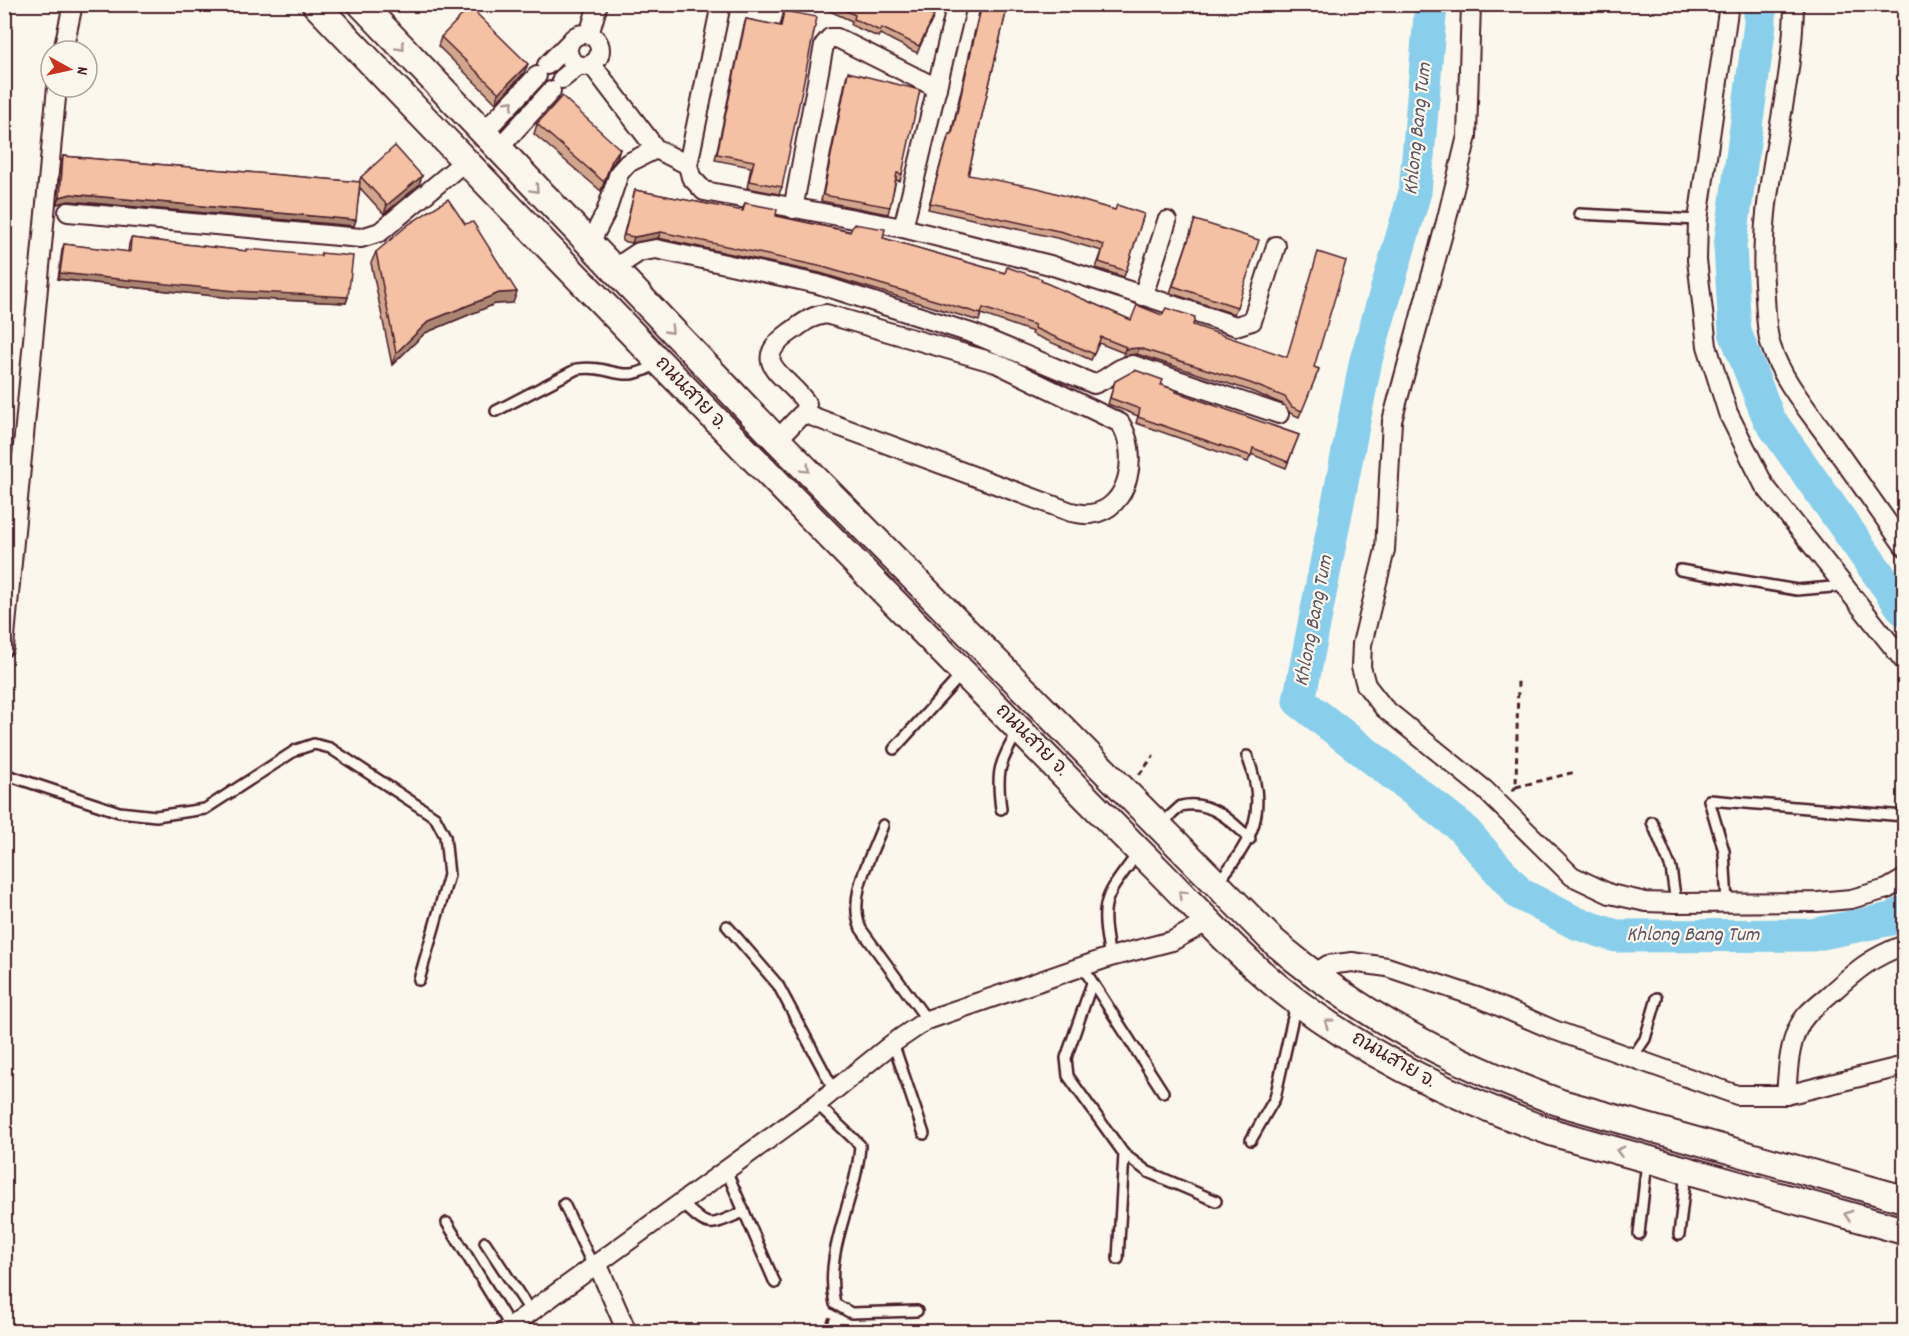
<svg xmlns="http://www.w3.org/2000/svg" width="1909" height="1336" font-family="Dekko,'Playpen Sans Thai',sans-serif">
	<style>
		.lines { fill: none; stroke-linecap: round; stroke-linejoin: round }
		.river { stroke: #89cfeb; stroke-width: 33 }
		.lane-casing { stroke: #4a1f2b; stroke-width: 14 }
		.street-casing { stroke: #4a1f2b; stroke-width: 22 }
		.secondary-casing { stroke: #4a1f2b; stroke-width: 30 }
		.path { stroke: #4a1f2b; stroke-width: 3; stroke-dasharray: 6 4.5; stroke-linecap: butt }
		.lane { stroke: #fbf7ec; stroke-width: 9 }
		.street { stroke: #fbf7ec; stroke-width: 18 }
		.secondary { stroke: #fbf7ec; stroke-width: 26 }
		.wall { fill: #d2a68d; stroke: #4a1f2b; stroke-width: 1.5 }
		.shaded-wall { fill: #ab8773; stroke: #4a1f2b; stroke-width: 1.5 }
		.building { fill: #f4c1a4; stroke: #4a1f2b; stroke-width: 1.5 }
		.oneway { stroke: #ab9695 }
		.labels { text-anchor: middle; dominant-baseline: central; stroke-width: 4.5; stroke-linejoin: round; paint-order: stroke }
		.street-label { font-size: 20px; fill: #4a1f2b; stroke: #fbf7ec }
		.water-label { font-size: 21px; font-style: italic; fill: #5d5465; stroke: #fbf7ec }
	</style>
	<rect width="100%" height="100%" fill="#fbf7ec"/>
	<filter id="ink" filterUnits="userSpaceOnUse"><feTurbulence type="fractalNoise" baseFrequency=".0167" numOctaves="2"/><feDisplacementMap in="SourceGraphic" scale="12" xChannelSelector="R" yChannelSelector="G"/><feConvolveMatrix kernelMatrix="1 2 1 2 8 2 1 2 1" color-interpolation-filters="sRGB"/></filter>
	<g filter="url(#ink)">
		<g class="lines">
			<g class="river">
				<polyline points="1431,4 1415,192 1366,360 1299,701 1461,827 1520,894 1576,923 1616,936 1812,935 1891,919 1904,912"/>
				<polyline points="1760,4 1760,24 1730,246 1735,332 1769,419 1904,610"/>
			</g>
			<g class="lane-casing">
				<g id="lane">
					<polyline points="1579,214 1698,220"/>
					<path d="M496 411 577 369C616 364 619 387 659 363"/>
					<polyline points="1680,570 1797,590 1844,586"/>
					<polyline points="894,749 963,673"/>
					<polyline points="4,774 119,812 156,816 205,809 296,750 314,744 330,748 435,817 445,836 449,875 419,980"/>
					<path d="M1001 809C996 770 999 765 1018 731"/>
					<polyline points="1652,822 1671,868 1676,903"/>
					<path d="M1161 824 1181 806C1209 799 1232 821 1250 839"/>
					<path d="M883 825C871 857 847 896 861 929L927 1020"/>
					<path d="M1218 882C1253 839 1269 811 1247 756"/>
					<polyline points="1727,903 1724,851 1709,800 1904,816"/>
					<polyline points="727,926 778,985 834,1090"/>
					<path d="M1110 957C1099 899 1104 899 1138 853"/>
					<polyline points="1082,966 1163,1092"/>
					<polyline points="1092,983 1066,1058 1068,1076 1124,1154 1148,1172 1216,1201"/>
					<polyline points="893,1043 924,1134"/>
					<polyline points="1632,1058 1645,1039 1657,998"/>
					<path d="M817 1104 860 1145C857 1199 823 1249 835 1304L851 1313 917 1311"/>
					<polyline points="1251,1140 1275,1098 1296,1004"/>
					<polyline points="726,1170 775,1283"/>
					<path d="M681 1202C711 1231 707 1226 744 1212"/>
					<polyline points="564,1204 593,1266"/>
					<polyline points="447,1223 512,1329"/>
					<polyline points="1639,1234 1647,1161"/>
					<polyline points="1679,1235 1686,1172"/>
					<polyline points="485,1242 531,1312"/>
					<polyline points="1118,1259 1124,1154"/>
				</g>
			</g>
			<g class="street-casing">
				<g id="street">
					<polyline points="721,4 688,165 691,177 704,191 903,228 1050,265 1236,326 1252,321 1276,246"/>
					<polyline points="1471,4 1467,136 1446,222 1392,421 1385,550 1362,644 1361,667 1366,685 1384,708 1485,790 1572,876 1610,894 1646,902 1676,903 1818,902 1851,899 1887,889 1904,879"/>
					<polyline points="1729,4 1698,220 1697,260 1707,346 1728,413 1764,485 1904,661"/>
					<path d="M1794 4C1793 106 1755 193 1765 297 1766 312 1766 331 1771 346 1781 377 1804 405 1823 431 1850 469 1877 507 1904 546"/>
					<circle cx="584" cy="50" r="16"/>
					<polyline points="589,35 598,4"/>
					<polyline points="63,51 73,4"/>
					<polyline points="547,65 568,44"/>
					<polyline points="592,65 656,149 688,165"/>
					<polyline points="562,79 578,66"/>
					<polyline points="483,133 537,76"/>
					<polyline points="498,149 551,91"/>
					<polyline points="793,209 824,45 830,38 837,38 937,88"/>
					<polyline points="68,212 361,238 380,232 465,161"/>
					<polyline points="903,228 957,4"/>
					<polyline points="589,245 606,212 619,173 628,163 656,149"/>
					<path d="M612 270 639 252 656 249 818 284 974 334 1094 384C1110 379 1116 367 1133 365L1279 414"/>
					<polyline points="1143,296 1167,221"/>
					<path d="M777 440 803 413 807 404C787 374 747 364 789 333 802 324 810 316 826 314L996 363 1120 423C1139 451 1131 510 1090 514 1084 515 1077 513 1071 512L803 413"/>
					<polyline points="4,647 57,87"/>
					<polyline points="1313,975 1328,965 1352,962 1387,967 1480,998 1554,1030 1737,1095 1786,1095 1904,1066"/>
					<path d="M1786 1095C1788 1073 1788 1051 1797 1030 1804 1013 1818 1005 1831 993 1858 969 1870 958 1904 945"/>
					<polyline points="597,1263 627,1332"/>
					<polyline points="503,1332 817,1104 893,1043 927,1020 1110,957 1172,941 1209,921"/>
				</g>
			</g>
			<g class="secondary-casing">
				<g id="secondary">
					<path d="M315 4C511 209 707 412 906 614 989 699 1072 784 1156 868 1196 908 1234 951 1278 987 1359 1053 1456 1099 1554 1133L1904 1231"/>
					<path d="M361 4 777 440 1271 939C1356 1014 1455 1064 1561 1103L1904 1199"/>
				</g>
			</g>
			<g class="path">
				<polyline points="1139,775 1154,755"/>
				<polyline points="1516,787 1575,772"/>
				<polyline points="1512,791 1516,787 1518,680"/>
				<polyline points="823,1332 830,1317"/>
			</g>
			<use href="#lane" class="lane"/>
			<use href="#street" class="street"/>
			<use href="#secondary" class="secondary"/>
		</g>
		<g class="wall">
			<polygon points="819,4 928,4 924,11 934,16 917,53 880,34 878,37 851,25 852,21 818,6"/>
			<polygon points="981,4 1008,4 968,175 1115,210 1144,214 1124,277 1096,268 1102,251 1061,239 928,209 947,140 949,134 951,134"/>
			<polygon points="784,11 782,187 779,194 747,188 751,167 715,160 744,25 746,19 780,26"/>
			<polygon points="441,37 524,73 496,103 438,46"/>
			<polygon points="848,72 902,174 900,181 896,180 888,214 821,201 846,78"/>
			<polygon points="537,124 620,149 617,158 609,168 601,191 534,134"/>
			<polygon points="63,156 359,182 361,177 419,185 384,214 360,188 354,226 69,201 57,204 61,163"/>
			<polygon points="635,190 742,211 745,203 776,216 883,238 1005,273 1041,281 1131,320 1162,315 1319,369 1299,417 1290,413 1283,404 1248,390 1137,354 1123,356 1124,353 1099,343 1091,360 1032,334 1033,332 981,314 979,321 820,273 658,238 632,243 622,241"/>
			<polygon points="1195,220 1237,307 1234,314 1170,293"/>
			<polygon points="131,238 246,251 320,256 321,253 348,297 346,303 233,298 58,279 62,250 64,244 128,252 129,244"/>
			<polygon points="376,252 513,303 495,304 425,333 392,365 371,263"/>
			<polygon points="1115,381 1161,385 1176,392 1299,435 1286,468 1251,454 1248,462 1136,423 1138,416 1108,404"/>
		</g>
		<g class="shaded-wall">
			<polygon points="528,64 524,73 496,103 499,93"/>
			<polygon points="620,149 617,158 609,169 612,160"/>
			<polygon points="422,176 419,185 384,214 387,205"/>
			<polygon points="71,194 356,220 354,226 69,201 57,204 60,197"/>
			<polygon points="661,232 658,238 632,243 634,237"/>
			<polygon points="60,273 348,297 346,303 233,298 58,279"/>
			<polygon points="517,292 513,303 495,304 425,333 392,365 396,353 429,321 499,293"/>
			<polygon points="1139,348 1137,354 1123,356 1125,349"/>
		</g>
		<g class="building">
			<polygon points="832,4 927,4 924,11 934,16 919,46 882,28 880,31 854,19 855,15"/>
			<polygon points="982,4 1008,4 968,175 1038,188 1115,210 1117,205 1144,214 1126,271 1099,262 1104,245 1063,232 930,203 949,134 952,134"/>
			<polygon points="470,7 528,64 499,93 441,37"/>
			<polygon points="784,11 817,17 782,187 749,181 754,161 717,154 746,19 781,26"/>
			<polygon points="848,72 920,90 902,174 897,173 890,207 823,195"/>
			<polygon points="562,96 620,149 612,160 604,182 537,124"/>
			<polygon points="395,146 422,176 387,205 361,177"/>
			<polygon points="63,156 360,182 356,220 71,194 60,197"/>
			<polygon points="635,190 743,211 745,203 777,209 776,216 850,232 854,224 885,229 883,238 1005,273 1007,267 1042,279 1041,281 1131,320 1137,305 1162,315 1166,308 1195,317 1193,325 1287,357 1318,252 1346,261 1314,367 1319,369 1302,411 1292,407 1285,397 1250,383 1139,348 1125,349 1126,347 1101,337 1094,354 1034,328 1035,325 983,308 981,314 823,267 661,232 634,237 624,235"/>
			<polygon points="448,199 465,224 473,222 517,292 499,293 429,321 396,353 376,252 409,224"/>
			<polygon points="1195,220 1259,240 1237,307 1173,286"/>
			<polygon points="131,238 246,251 246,249 321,256 321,253 353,256 348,297 236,291 60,273 64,244 130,252"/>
			<polygon points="1135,370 1163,380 1161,385 1176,390 1176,392 1299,435 1288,462 1253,448 1251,456 1138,417 1140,409 1110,398 1115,381"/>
		</g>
		<defs><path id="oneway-chevron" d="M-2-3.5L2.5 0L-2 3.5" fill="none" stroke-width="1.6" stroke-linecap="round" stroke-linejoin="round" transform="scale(1.5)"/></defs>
		<g class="oneway">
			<use href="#oneway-chevron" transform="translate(401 47) rotate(47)"/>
			<use href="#oneway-chevron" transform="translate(510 104) rotate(-46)"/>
			<use href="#oneway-chevron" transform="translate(535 189) rotate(47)"/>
			<use href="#oneway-chevron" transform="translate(670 330) rotate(46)"/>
			<use href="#oneway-chevron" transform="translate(806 469) rotate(45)"/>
			<use href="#oneway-chevron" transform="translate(1182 894) rotate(-135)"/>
			<use href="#oneway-chevron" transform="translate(1328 1023) rotate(-146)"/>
			<use href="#oneway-chevron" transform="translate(1620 1151) rotate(-165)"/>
			<use href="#oneway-chevron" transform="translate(1848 1215) rotate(-164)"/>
		</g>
	</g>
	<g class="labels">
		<g class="street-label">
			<text transform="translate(690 394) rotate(46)">ถนนสาย จ.</text>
			<text transform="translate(1031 741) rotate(45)">ถนนสาย จ.</text>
			<text transform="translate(1393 1061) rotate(30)">ถนนสาย จ.</text>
		</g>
		<g class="water-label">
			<text transform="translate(1419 129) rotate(-84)">Khlong Bang Tum</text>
			<text transform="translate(1315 621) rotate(-79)">Khlong Bang Tum</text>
			<text x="1693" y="936">Khlong Bang Tum</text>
		</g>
	</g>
	<rect width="1909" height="1336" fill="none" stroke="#fbf7ec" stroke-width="24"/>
	<rect x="12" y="12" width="1885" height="1312" fill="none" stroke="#4a1f2b" stroke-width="2" filter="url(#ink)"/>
	<g transform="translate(69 69) rotate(98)"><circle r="28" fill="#fbf7ec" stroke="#b4a19f" stroke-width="1.5"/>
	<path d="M0-4.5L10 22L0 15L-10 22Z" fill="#c8321e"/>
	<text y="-9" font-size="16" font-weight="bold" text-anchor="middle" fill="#4a1f2b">N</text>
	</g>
</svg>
